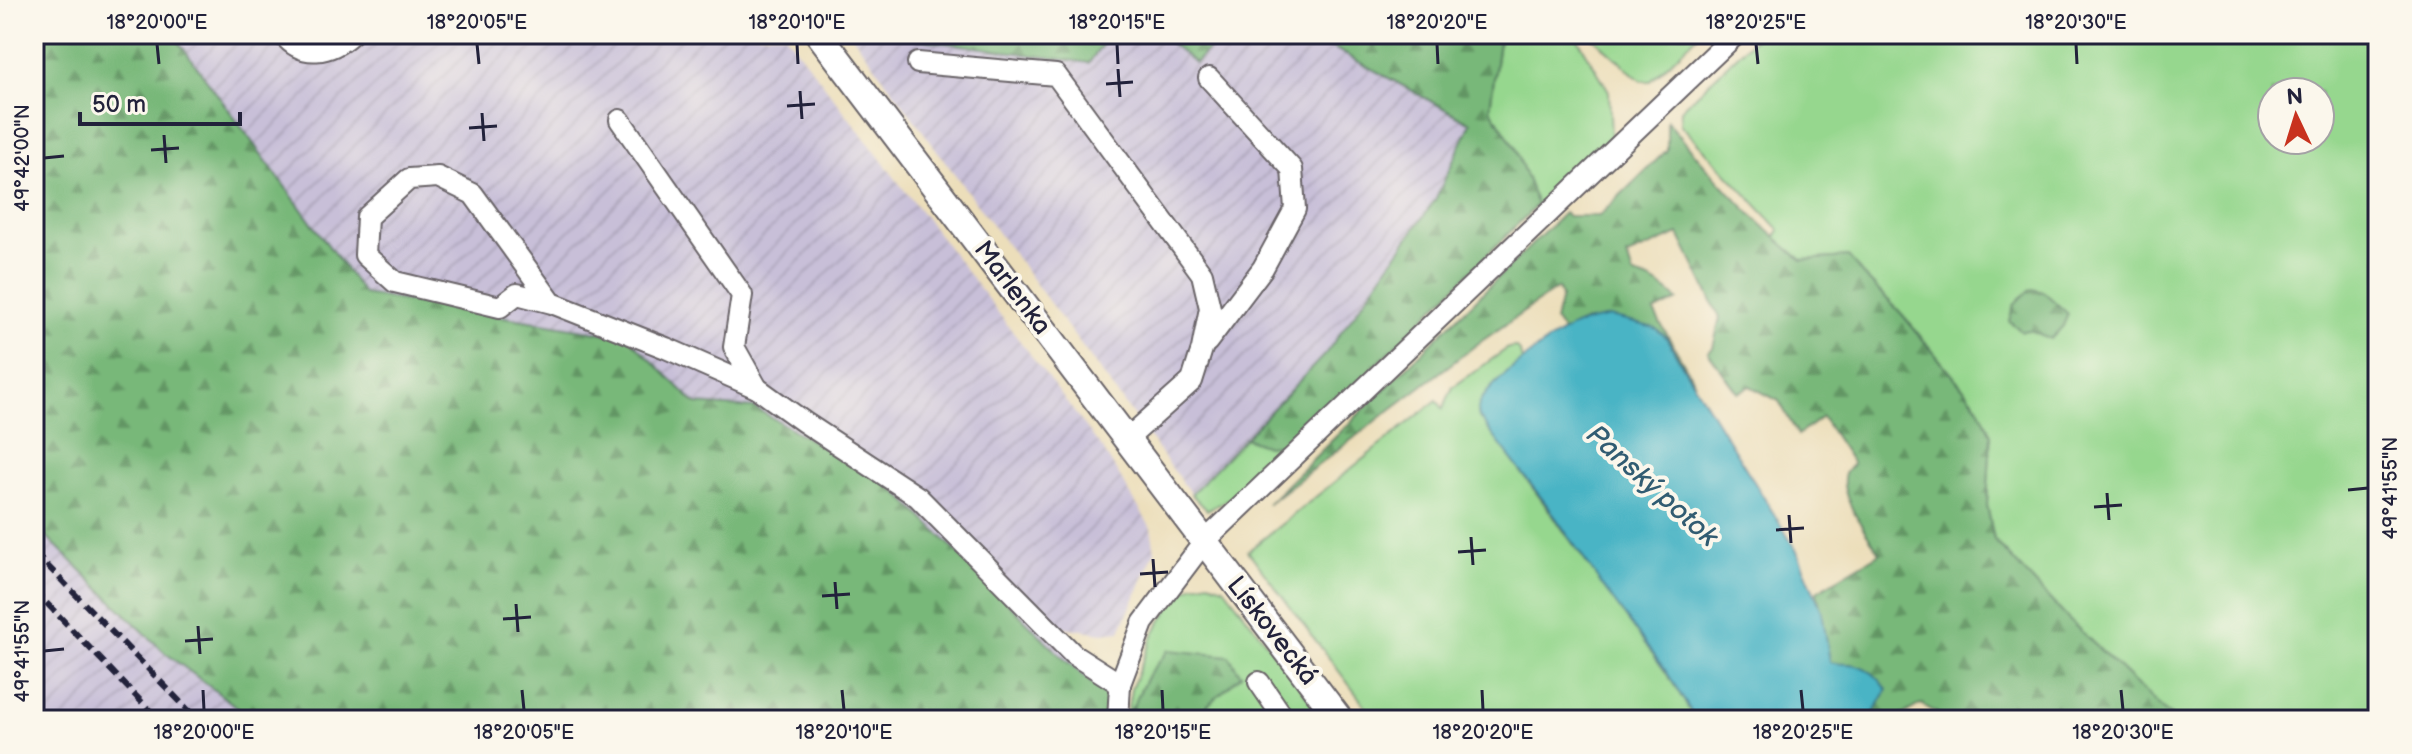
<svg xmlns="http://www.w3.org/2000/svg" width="2412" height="754" font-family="'Balsamiq Sans',sans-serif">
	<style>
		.industrial { fill: url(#industrial-furrows) }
		.green { fill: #96d78e; stroke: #5c7c64; stroke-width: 2; fill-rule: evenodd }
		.forest { fill: url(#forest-firs); stroke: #4d6d5a; stroke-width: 2 }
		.water { fill: #48b4c5; stroke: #356b80; stroke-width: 2 }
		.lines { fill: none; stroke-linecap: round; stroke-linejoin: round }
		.stream { stroke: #48b4c5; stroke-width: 6 }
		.minor-casing { stroke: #696467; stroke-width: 24 }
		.major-casing { stroke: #696467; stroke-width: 30 }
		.minor { stroke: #fff; stroke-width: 20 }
		.major { stroke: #fff; stroke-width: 26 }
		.rail { stroke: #22223b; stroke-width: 6; stroke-dasharray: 12 6; stroke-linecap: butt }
		.ticks { fill: none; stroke: #22223b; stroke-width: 3 }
		.labels { text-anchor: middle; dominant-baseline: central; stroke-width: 8; stroke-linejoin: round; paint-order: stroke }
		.street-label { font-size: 26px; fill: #22223b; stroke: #fbf7ec }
		.water-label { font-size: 28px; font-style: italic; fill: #315c72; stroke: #fbf7ec }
		.neatline { fill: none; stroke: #22223b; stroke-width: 3 }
		.ticks-label { font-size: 20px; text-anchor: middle; fill: #22223b }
	</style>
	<defs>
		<pattern id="industrial-furrows" width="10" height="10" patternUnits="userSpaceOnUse" patternTransform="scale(2)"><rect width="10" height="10" fill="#c8bfd8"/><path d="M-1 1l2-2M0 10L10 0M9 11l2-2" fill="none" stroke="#aca4ba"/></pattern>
		<pattern id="forest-firs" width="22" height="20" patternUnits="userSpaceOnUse" patternTransform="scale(2)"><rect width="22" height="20" fill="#78b879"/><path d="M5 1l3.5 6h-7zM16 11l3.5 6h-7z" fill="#629564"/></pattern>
	</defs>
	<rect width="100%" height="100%" fill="#fbf7ec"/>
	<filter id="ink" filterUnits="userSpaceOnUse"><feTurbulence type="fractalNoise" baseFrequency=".0125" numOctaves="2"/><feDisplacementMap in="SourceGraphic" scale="16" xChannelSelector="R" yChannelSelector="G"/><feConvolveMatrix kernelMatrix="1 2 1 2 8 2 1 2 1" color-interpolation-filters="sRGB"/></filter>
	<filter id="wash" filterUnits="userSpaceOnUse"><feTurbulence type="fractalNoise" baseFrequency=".006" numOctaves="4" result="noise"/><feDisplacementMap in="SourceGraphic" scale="32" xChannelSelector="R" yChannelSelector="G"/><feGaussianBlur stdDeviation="1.8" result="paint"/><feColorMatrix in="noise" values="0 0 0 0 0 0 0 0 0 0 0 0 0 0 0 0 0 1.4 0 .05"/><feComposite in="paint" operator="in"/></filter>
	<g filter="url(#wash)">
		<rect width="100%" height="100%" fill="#ecdeba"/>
		<g class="industrial">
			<polygon points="173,34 785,34 1104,451 1151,528 1155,551 1120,631 1103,633 1062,627 1052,619 1097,688 1062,656 891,486 755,408 696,404 628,337 363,294"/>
			<polygon points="851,34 1159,34 1195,63 1224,34 1308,34 1471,123 1435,200 1325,354 1191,494"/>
			<polygon points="34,524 164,652 254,720 34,720"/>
		</g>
		<g class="green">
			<polygon points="1500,34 1575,34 1609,91 1611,136 1537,205 1515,148 1490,108"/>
			<polygon points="1589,34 1699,34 1651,81 1641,81"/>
			<path d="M1759 34H2378V720H2177L2162 709 2069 620 1994 540 1987 505 1991 435 1979 407 1900 312 1862 274 1849 257 1802 260 1775 238 1780 230 1680 124 1681 110ZM2272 92H2320V140H2272Z"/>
			<path d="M1515 347 1520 352 1522 361 1509 371 1483 398 1479 417C1523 472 1562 529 1603 586 1634 630 1668 670 1693 717V720H1376L1248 551 1437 400 1443 409 1453 387 1508 348Z"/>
			<polygon points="1245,438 1267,446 1291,444 1241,493 1207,510 1191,494"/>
			<polygon points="1209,582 1224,587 1325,720 1191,720 1241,674 1148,675 1126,720 1131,689 1154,633 1178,594 1194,585"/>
		</g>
		<g class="forest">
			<polygon points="34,34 173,34 364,294 628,337 696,404 755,408 892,487 1061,656 1107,697 1105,720 254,720 164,652 34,524"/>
			<polygon points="906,34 1110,34 1089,63 904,37"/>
			<polygon points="1159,34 1224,34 1195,63"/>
			<polygon points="1308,34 1500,34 1490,108 1515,148 1537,205 1393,349 1291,444 1267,446 1245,438 1325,354 1356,312 1435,200 1471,123"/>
			<path d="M1667 121C1708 170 1752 220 1802 260L1849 257 1862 274 1900 312 1979 407 1991 435 1987 505 1994 540 2069 620 2162 709 2177 720H1949L1921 704 1893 720H1870L1872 717 1852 664 1838 665 1830 662 1817 591 1880 553C1869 537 1837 494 1845 474 1845 473 1853 464 1853 464L1822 417 1798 435 1779 401 1750 386 1738 393 1708 352 1713 348 1720 318 1679 234 1627 256 1633 275C1652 279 1664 287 1678 300L1654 312 1695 383 1679 360 1666 337 1586 321 1563 332 1555 321 1561 297 1558 288 1476 345 1267 504 1564 213 1568 216H1599L1667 150Z"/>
			<path d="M2032 289 2044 292 2068 314 2063 326 2051 339 2030 330 2022 331 2009 321C2013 303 2016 300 2032 289Z"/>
			<polygon points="1169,650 1229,656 1241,675 1191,720 1126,720 1148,675"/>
		</g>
		<path class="water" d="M1610 317 1655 328 1666 337 1679 360 1798 553 1822 611 1830 662C1839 665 1842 663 1850 664 1866 665 1879 677 1887 690L1870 720H1696L1666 671 1603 587 1550 509 1479 417C1478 412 1477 410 1479 405 1486 385 1543 343 1563 332 1577 323 1593 320 1610 317Z"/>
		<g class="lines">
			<polyline class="stream" points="1249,34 1254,50"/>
		</g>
	</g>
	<g filter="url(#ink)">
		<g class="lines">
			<g class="minor-casing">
				<g id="minor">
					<path d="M283 34C302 59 331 53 351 34"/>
					<polyline points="918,63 1056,75 1202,274 1210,308 1202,349 1192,381 1126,440"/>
					<polyline points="620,120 742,295 734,347 757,388 804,422 918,497 1073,654 1120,684"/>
					<polyline points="552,303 517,294 500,307 395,282 365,255 367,217 409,179 438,177 473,194 552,303 666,348 757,388"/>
					<polyline points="1207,342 1263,268 1295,209 1292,169 1209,78"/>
					<polyline points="1259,682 1285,720"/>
					<polyline points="1118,720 1120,684 1143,623 1204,542 1736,34"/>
				</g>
			</g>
			<g class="major-casing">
				<polyline id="major" points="819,34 1340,720"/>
			</g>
			<use href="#minor" class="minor"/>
			<use href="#major" class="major"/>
			<g class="rail">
				<polyline points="34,552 198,720"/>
				<polyline points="34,590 159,720"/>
			</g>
		</g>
	</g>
	<path class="ticks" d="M157 44 159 64M477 44 479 64M797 44 798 64M1117 44 1118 64M1437 44 1438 64M1756 44 1758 64M2076 44 2077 64M1118 69 1120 97M1106 84 1133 82M800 91 802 119M787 106 815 104M482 113 484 141M469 128 497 126M164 135 166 163M151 150 179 148M44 158 64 156M2348 490 2368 488M2107 493 2109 520M2094 507 2122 505M1789 515 1791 543M1776 530 1804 528M1471 537 1473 565M1458 552 1486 550M1153 559 1155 587M1140 574 1168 572M835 582 837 609M822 596 850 594M516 604 518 632M503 619 531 617M198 626 200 654M185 641 213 639M44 651 64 649M203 690 204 710M522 690 524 710M842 690 844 710M1162 690 1163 710M1482 690 1483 710M1801 690 1803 710M2121 690 2123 710"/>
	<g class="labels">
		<g class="street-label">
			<text transform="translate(1012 288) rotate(53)">Marlenka</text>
			<text transform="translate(1272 631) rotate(52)">Lískovecká</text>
		</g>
		<g class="water-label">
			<text transform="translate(1652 486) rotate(42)">Panský potok</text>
		</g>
	</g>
	<rect width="2412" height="754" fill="none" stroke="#fbf7ec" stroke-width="88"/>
	<g transform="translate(2296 116) rotate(356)"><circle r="38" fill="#fbf7ec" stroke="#a4a2a5" stroke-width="2"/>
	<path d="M0-6L14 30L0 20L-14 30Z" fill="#c8321e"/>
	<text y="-12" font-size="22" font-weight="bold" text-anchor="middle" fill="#22223b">N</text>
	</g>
	<path d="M80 112v12h160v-12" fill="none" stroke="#22223b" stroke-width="4"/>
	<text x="92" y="112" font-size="24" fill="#22223b" stroke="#fbf7ec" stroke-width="6" paint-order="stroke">50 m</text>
	<rect x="44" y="44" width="2324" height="666" class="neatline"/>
	<g class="ticks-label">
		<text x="157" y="29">18°20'00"E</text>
		<text x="477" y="29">18°20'05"E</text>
		<text x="797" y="29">18°20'10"E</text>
		<text x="1117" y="29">18°20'15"E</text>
		<text x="1437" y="29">18°20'20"E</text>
		<text x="1756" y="29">18°20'25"E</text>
		<text x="2076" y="29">18°20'30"E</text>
		<text transform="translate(22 158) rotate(-90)" y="7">49°42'00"N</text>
		<text transform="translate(2390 488) rotate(-90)" y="7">49°41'55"N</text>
		<text transform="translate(22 651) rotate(-90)" y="7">49°41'55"N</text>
		<text x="204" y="739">18°20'00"E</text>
		<text x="524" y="739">18°20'05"E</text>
		<text x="844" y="739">18°20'10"E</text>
		<text x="1163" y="739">18°20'15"E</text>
		<text x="1483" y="739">18°20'20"E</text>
		<text x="1803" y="739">18°20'25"E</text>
		<text x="2123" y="739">18°20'30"E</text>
	</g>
</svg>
